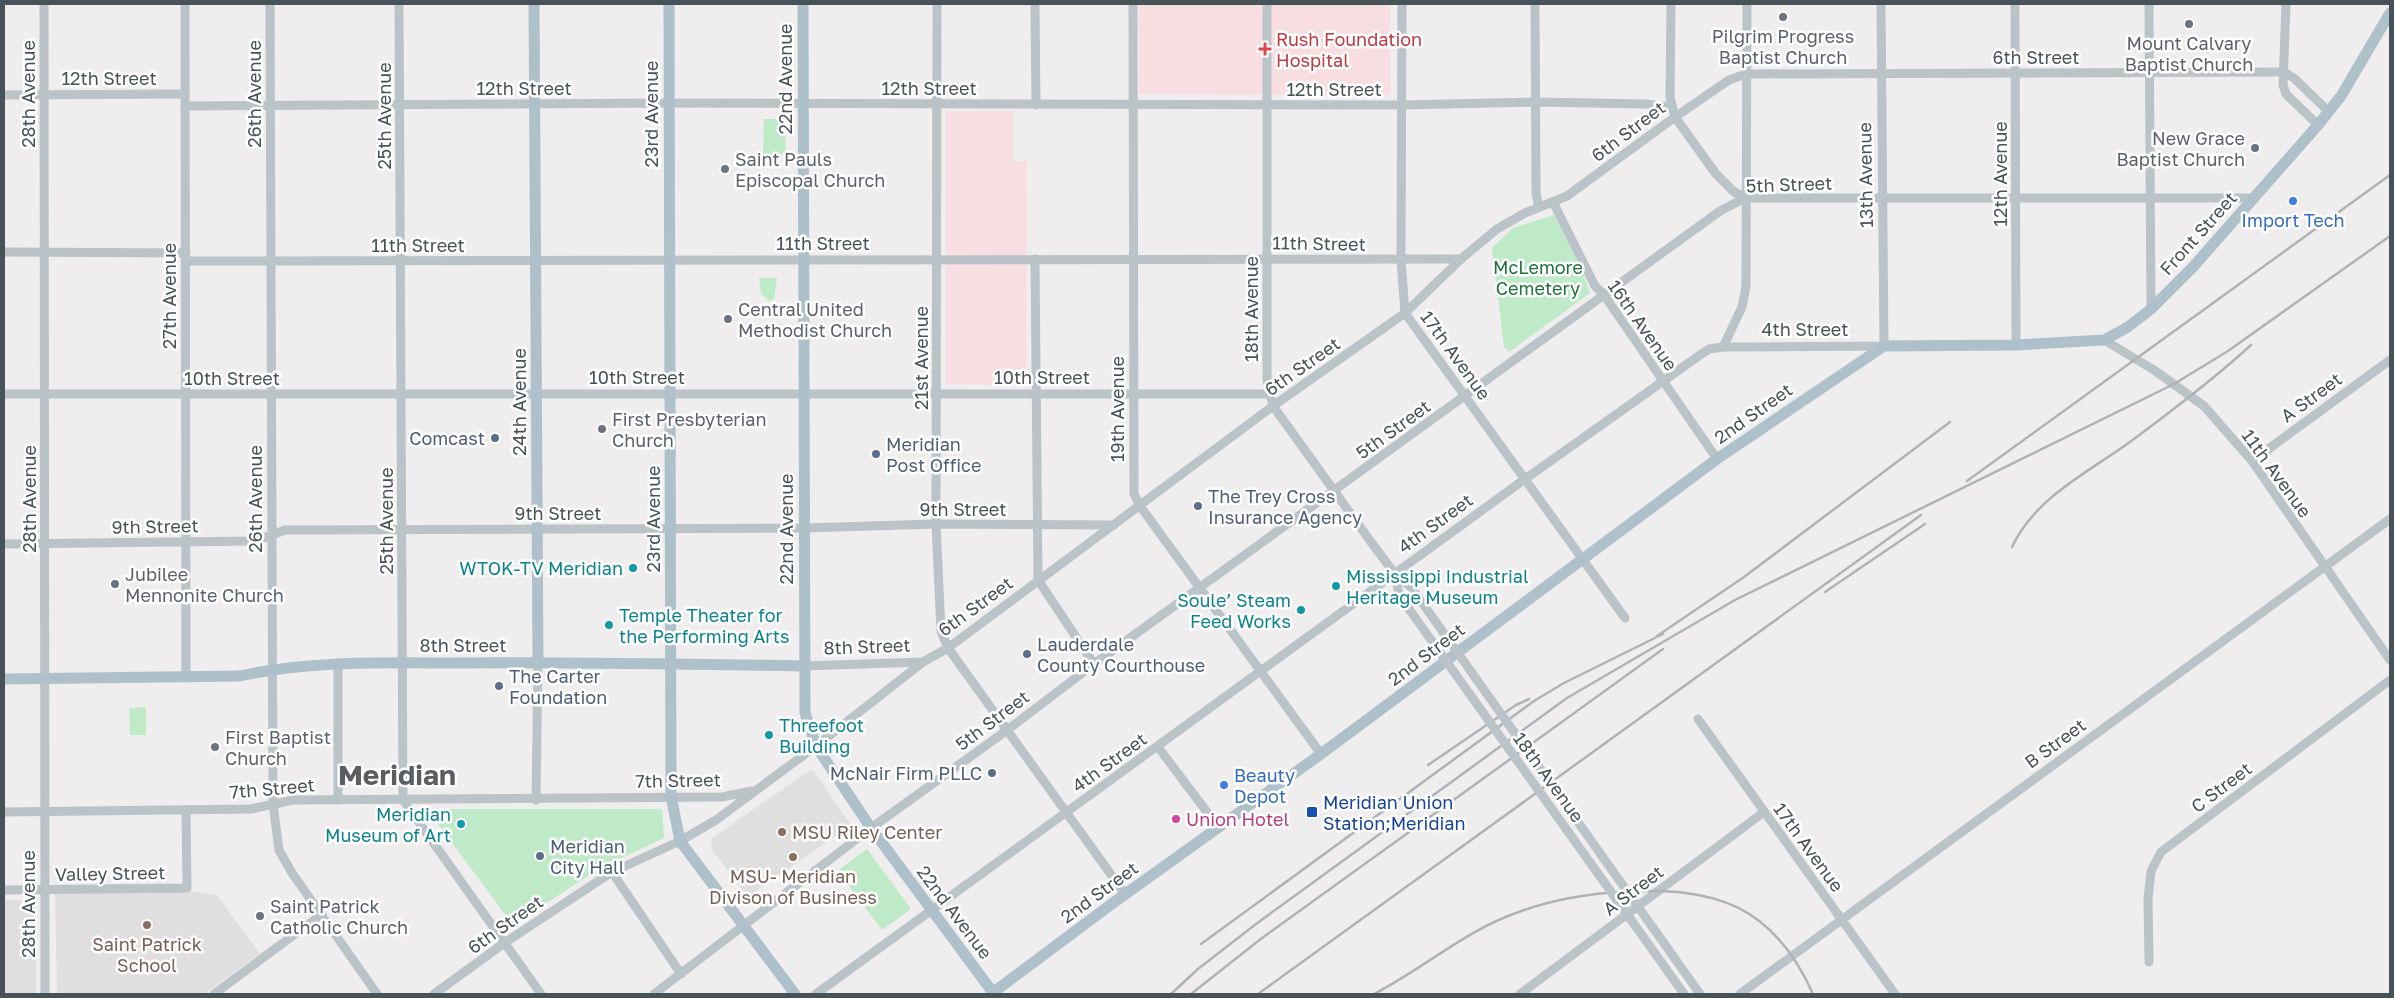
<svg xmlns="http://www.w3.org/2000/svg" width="2394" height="998" font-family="'Golos Text',sans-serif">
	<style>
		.education { fill: #e0dede }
		.medical { fill: #f8dee0 }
		.green { fill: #beeac8 }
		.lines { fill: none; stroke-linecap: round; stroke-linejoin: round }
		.minor { stroke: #b9c3c8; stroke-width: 9 }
		.major { stroke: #aec0c9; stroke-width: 11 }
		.rail { stroke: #afb3b6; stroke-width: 2.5 }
		.minor-bridge { stroke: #b9c3c8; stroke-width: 9 }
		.worship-dot { fill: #6b7280; stroke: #fff; stroke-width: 2 }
		.health-dot { fill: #e0444e; stroke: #fff; stroke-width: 2 }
		.shop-dot { fill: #3f7fe0; stroke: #fff; stroke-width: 2 }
		.service-dot { fill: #5c6f8a; stroke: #fff; stroke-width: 2 }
		.culture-dot { fill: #0f9aa8; stroke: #fff; stroke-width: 2 }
		.transit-dot { fill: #1a4fb4; stroke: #fff; stroke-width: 2 }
		.hotel-dot { fill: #d1479c; stroke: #fff; stroke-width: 2 }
		.education-dot { fill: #8d6e63; stroke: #fff; stroke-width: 2 }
		.labels { text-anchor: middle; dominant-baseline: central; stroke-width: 5; stroke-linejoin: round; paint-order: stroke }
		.worship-label { font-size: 18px; fill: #5b616d; stroke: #fff; text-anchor: start }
		.health-label { font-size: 18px; fill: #be3a42; stroke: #fff; text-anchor: start }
		.street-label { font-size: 18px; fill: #475358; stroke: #fff }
		.shop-label { font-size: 18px; fill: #366cbe; stroke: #fff }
		.park-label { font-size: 18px; fill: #1f723b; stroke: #fff }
		.service-label { font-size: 18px; fill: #4e5e75; stroke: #fff; text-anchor: start }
		.culture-label { font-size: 18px; fill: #0d838f; stroke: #fff; text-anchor: end }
		.transit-label { font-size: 18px; fill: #164399; stroke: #fff; text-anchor: start }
		.hotel-label { font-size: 18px; fill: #b23c85; stroke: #fff; text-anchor: start }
		.education-label { font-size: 18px; fill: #785e54; stroke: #fff }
		.town-label { font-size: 28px; font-weight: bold; fill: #5a5e61; stroke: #fff }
	</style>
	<rect width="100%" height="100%" fill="#efeded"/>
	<g class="education">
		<polygon points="812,769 851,825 748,897 711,849 712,838"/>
		<polygon points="192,891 217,895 260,954 204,994 57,994 55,894"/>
		<rect x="4" y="900" width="32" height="94"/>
	</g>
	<g class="medical">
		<polygon points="1139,4 1390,4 1390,95 1139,94"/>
		<polygon points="946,111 1013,111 1013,161 1027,161 1026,385 946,384"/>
	</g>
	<g class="green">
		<polygon points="764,119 785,119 786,155 763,154"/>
		<polygon points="1554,215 1581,268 1590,293 1509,352 1504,347 1492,248 1513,228"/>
		<polygon points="759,278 777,278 774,299 769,301 761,293"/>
		<polygon points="146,707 146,735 130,735 129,708"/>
		<polygon points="427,809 662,809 664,838 600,868 513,925"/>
		<polygon points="867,849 911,909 882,930 838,871"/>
	</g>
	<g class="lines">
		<g class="minor">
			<polyline points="44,4 45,994"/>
			<polyline points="185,4 186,678"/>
			<polyline points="270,4 273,804 279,850 292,873 377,994"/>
			<polyline points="399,4 403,800 541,994"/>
			<polyline points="937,4 936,524 941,631 948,648 1125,894"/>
			<polyline points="1035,4 1036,105"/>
			<polyline points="1133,4 1134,494 1140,506 1321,754"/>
			<polyline points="1267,4 1267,380 1273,406 1371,542 1395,574 1411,587"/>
			<polyline points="1402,4 1401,260 1405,313 1625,618"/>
			<polyline points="1535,4 1536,193 1539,207"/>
			<polyline points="1671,4 1670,97 1675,117 1716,174 1733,191 1745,198"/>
			<polyline points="2015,4 2016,345"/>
			<polyline points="2149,4 2151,309"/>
			<polyline points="2286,4 2283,85 2286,94 2318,125"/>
			<polyline points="2284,72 2294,78 2329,112"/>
			<polyline points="4,95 185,94"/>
			<polyline points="185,106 669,103 1402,105 1535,102 1645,104 1672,107"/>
			<polyline points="1553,202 1595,286 1604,295 1717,459"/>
			<polyline points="4,252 186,253"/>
			<polyline points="1035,259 1038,580 1094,664"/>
			<polyline points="186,261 1461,259"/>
			<polyline points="2104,340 2154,370 2204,406 2252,461 2390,660"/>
			<polyline points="1723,347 1742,307 1746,287 1747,4"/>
			<polyline points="4,394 1270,394"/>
			<polyline points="2252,461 2390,360"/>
			<polyline points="4,544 256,541 285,530 804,528 936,524 1114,525"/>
			<polyline points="1395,574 1399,595"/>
			<polyline points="338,665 338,800"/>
			<polyline points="804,666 923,662"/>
			<polyline points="1698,719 1895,994"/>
			<polyline points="1158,747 1219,828"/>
			<polyline points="536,800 538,662"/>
			<polyline points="4,812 251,809 293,800 722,797 752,791"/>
			<polyline points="612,872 681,974"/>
			<polyline points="4,890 187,888 186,810"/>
			<polyline points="2149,962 2148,899 2151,871 2161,852 2390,680"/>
			<polyline points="214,994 321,915"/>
			<polyline points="434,994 503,944 612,872 680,841 716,820 816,746 923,662 948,648 1273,406 1405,313 1461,259 1497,229 1525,213 1567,196 1675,117 1729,80 1746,74 2284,72"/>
			<polyline points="654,994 871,828 1006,731 1094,664 1720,211 1745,198 2254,198"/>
			<polyline points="816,994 1525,479 1700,355 1709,349 1723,347 1884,346 1881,4"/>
			<polyline points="1520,994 1764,812"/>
			<polyline points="1740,994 2390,519"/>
		</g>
		<g class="major">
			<polyline points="534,4 538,662"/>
			<polyline points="669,4 671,796 680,841 795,994"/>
			<polyline points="803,4 805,713 816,746 871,828 994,994"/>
			<path d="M4 679 240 676C312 660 386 663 459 663 574 662 689 664 804 666"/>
			<polyline points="991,994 1113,903 1321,754 1717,459 1884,346 2016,345 2104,340 2128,327 2151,309 2193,267 2318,125 2341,96 2390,13"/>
		</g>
		<g class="rail">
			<polyline points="1967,481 2390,175"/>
			<path d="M2012 547C2037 494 2094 470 2138 436 2177 407 2215 378 2251 345"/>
			<polyline points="1825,592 1925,524"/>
			<polyline points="1657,636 1744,577 1950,422"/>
			<polyline points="1428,765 1516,705 1529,699"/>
			<polyline points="1201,944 1534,701 1564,683 1663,634"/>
			<polyline points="1171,994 1198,969 1256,924 1567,698 1735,600 2174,384 2228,351 2390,236"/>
			<polyline points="1191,994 1262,938 1663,649"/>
			<polyline points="1258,994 1921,515"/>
			<path d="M1374 994C1417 972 1457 938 1501 919 1540 902 1580 894 1622 892 1715 886 1773 905 1813 994"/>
		</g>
		<g class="minor-bridge">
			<polyline points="1411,587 1700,994"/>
			<polyline points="1399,595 1684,994"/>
		</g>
	</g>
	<g class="worship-dot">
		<circle cx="1783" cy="17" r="5"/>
		<circle cx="2189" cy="24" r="5"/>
		<circle cx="2255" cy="148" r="5"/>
		<circle cx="725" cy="169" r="5"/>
		<circle cx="728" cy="319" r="5"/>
		<circle cx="602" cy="429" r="5"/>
		<circle cx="115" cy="584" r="5"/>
		<circle cx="215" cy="747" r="5"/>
		<circle cx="260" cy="916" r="5"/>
	</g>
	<path class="health-dot" d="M1262.5 41.5h5v5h5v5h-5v5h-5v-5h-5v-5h5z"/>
	<g class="shop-dot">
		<circle cx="2293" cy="201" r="5"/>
		<circle cx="1224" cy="785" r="5"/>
	</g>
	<g class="service-dot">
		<circle cx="495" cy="438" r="5"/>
		<circle cx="876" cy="454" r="5"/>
		<circle cx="1198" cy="506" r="5"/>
		<circle cx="1027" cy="654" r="5"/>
		<circle cx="499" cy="686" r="5"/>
		<circle cx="992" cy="773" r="5"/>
		<circle cx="540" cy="856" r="5"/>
	</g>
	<g class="culture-dot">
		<circle cx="633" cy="568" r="5"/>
		<circle cx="1336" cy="586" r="5"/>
		<circle cx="1301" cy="610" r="5"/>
		<circle cx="609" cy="625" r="5"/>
		<circle cx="769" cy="735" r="5"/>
		<circle cx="461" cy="824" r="5"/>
	</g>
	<rect class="transit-dot" x="1306" y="806" width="12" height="12" rx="2.5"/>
	<circle class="hotel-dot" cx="1176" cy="819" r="5"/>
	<g class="education-dot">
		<circle cx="782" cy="832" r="5"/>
		<circle cx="793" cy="857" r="5"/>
		<circle cx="147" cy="925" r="5"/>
	</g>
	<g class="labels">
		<g class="worship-label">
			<text x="1783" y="36" text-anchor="middle">Pilgrim Progress<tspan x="1783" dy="21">Baptist Church</tspan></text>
			<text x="2189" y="43" text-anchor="middle">Mount Calvary<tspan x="2189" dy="21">Baptist Church</tspan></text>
			<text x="2245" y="138" text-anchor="end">New Grace<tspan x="2245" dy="21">Baptist Church</tspan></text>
			<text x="735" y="159">Saint Pauls<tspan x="735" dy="21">Episcopal Church</tspan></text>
			<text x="738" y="309">Central United<tspan x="738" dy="21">Methodist Church</tspan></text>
			<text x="612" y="419">First Presbyterian<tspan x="612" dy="21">Church</tspan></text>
			<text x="125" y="574">Jubilee<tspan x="125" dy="21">Mennonite Church</tspan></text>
			<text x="225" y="737">First Baptist<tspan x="225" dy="21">Church</tspan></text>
			<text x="270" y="906">Saint Patrick<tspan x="270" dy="21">Catholic Church</tspan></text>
		</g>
		<g class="health-label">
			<text x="1276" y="39">Rush Foundation<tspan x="1276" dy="21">Hospital</tspan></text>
		</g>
		<g class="street-label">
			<text x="2036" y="57">6th Street</text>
			<text x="109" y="78">12th Street</text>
			<text transform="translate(785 79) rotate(-90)">22nd Avenue</text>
			<text x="524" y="88">12th Street</text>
			<text x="929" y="88">12th Street</text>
			<text x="1334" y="89">12th Street</text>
			<text transform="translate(28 94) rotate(-90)">28th Avenue</text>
			<text transform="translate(254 94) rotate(-90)">26th Avenue</text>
			<text transform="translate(651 114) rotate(-90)">23rd Avenue</text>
			<text transform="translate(384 116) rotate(-90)">25th Avenue</text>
			<text transform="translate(1628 131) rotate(-37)">6th Street</text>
			<text transform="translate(2000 174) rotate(-90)">12th Avenue</text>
			<text transform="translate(1865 175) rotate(-91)">13th Avenue</text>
			<text transform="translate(1789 184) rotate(-2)">5th Street</text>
			<text transform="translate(2198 233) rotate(-48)">Front Street</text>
			<text x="823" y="243">11th Street</text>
			<text transform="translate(1319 243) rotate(1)">11th Street</text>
			<text x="418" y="245">11th Street</text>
			<text transform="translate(169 296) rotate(-90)">27th Avenue</text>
			<text transform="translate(1251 309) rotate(-90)">18th Avenue</text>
			<text transform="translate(1643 325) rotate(55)">16th Avenue</text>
			<text x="1805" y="329">4th Street</text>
			<text transform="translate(1456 355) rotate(54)">17th Avenue</text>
			<text transform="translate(921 358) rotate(-90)">21st Avenue</text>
			<text transform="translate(1302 366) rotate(-35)">6th Street</text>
			<text x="637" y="377">10th Street</text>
			<text x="1042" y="377">10th Street</text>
			<text x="232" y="378">10th Street</text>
			<text transform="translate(2311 397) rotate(-36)">A Street</text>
			<text transform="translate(519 402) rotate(-90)">24th Avenue</text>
			<text transform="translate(1117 409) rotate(-90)">19th Avenue</text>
			<text transform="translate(1753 413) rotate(-35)">2nd Street</text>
			<text transform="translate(1393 429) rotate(-36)">5th Street</text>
			<text transform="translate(2277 473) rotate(54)">11th Avenue</text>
			<text transform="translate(29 499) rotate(-90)">28th Avenue</text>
			<text transform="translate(255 499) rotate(-90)">26th Avenue</text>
			<text x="963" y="509">9th Street</text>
			<text x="558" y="513">9th Street</text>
			<text transform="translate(653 519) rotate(-90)">23rd Avenue</text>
			<text transform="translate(386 521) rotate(-90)">25th Avenue</text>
			<text transform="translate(1435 523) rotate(-36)">4th Street</text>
			<text transform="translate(155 526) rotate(-1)">9th Street</text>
			<text transform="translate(786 529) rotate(-90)">22nd Avenue</text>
			<text transform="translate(975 606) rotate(-36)">6th Street</text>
			<text x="463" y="645">8th Street</text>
			<text transform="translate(867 646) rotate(-2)">8th Street</text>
			<text transform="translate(1426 654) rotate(-37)">2nd Street</text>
			<text transform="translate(992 720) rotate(-37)">5th Street</text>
			<text transform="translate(2055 743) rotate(-36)">B Street</text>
			<text transform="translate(1109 762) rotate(-36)">4th Street</text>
			<text transform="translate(1549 777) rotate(54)">18th Avenue</text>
			<text transform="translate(678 780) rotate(-1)">7th Street</text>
			<text transform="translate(2221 787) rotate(-37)">C Street</text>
			<text transform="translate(272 788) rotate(-5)">7th Street</text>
			<text transform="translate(1809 847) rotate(54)">17th Avenue</text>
			<text transform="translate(110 873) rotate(-1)">Valley Street</text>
			<text transform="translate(1633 890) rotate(-37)">A Street</text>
			<text transform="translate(1099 892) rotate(-36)">2nd Street</text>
			<text transform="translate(28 904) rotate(-90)">28th Avenue</text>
			<text transform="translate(955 912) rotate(53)">22nd Avenue</text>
			<text transform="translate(505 924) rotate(-35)">6th Street</text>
		</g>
		<g class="shop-label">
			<text x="2293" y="220">Import Tech</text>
			<text x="1234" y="775" text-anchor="start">Beauty<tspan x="1234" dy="21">Depot</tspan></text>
		</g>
		<g class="park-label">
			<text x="1538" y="267">McLemore<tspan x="1538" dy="21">Cemetery</tspan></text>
		</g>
		<g class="service-label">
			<text x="485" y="438" text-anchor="end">Comcast</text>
			<text x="886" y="444">Meridian<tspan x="886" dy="21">Post Office</tspan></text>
			<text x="1208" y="496">The Trey Cross<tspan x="1208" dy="21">Insurance Agency</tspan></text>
			<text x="1037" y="644">Lauderdale<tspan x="1037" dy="21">County Courthouse</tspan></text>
			<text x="509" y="676">The Carter<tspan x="509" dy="21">Foundation</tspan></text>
			<text x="982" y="773" text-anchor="end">McNair Firm PLLC</text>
			<text x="550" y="846">Meridian<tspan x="550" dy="21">City Hall</tspan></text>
		</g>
		<g class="culture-label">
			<text x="623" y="568">WTOK-TV Meridian</text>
			<text x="1346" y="576" text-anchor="start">Mississippi Industrial<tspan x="1346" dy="21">Heritage Museum</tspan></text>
			<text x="1291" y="600">Soule’ Steam<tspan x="1291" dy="21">Feed Works</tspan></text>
			<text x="619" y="615" text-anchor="start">Temple Theater for<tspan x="619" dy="21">the Performing Arts</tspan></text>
			<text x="779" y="725" text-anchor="start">Threefoot<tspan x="779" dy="21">Building</tspan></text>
			<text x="451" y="814">Meridian<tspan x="451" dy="21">Museum of Art</tspan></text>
		</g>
		<g class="transit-label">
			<text x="1323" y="802">Meridian Union<tspan x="1323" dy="21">Station;Meridian</tspan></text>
		</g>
		<g class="hotel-label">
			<text x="1186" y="819">Union Hotel</text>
		</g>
		<g class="education-label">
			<text x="792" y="832" text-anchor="start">MSU Riley Center</text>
			<text x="793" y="876">MSU- Meridian<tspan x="793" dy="21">Divison of Business</tspan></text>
			<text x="147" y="944">Saint Patrick<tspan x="147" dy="21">School</tspan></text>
		</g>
		<g class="town-label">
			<text x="397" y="774">Meridian</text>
		</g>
	</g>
	<rect width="2394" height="998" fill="none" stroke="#475358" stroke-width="10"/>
</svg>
